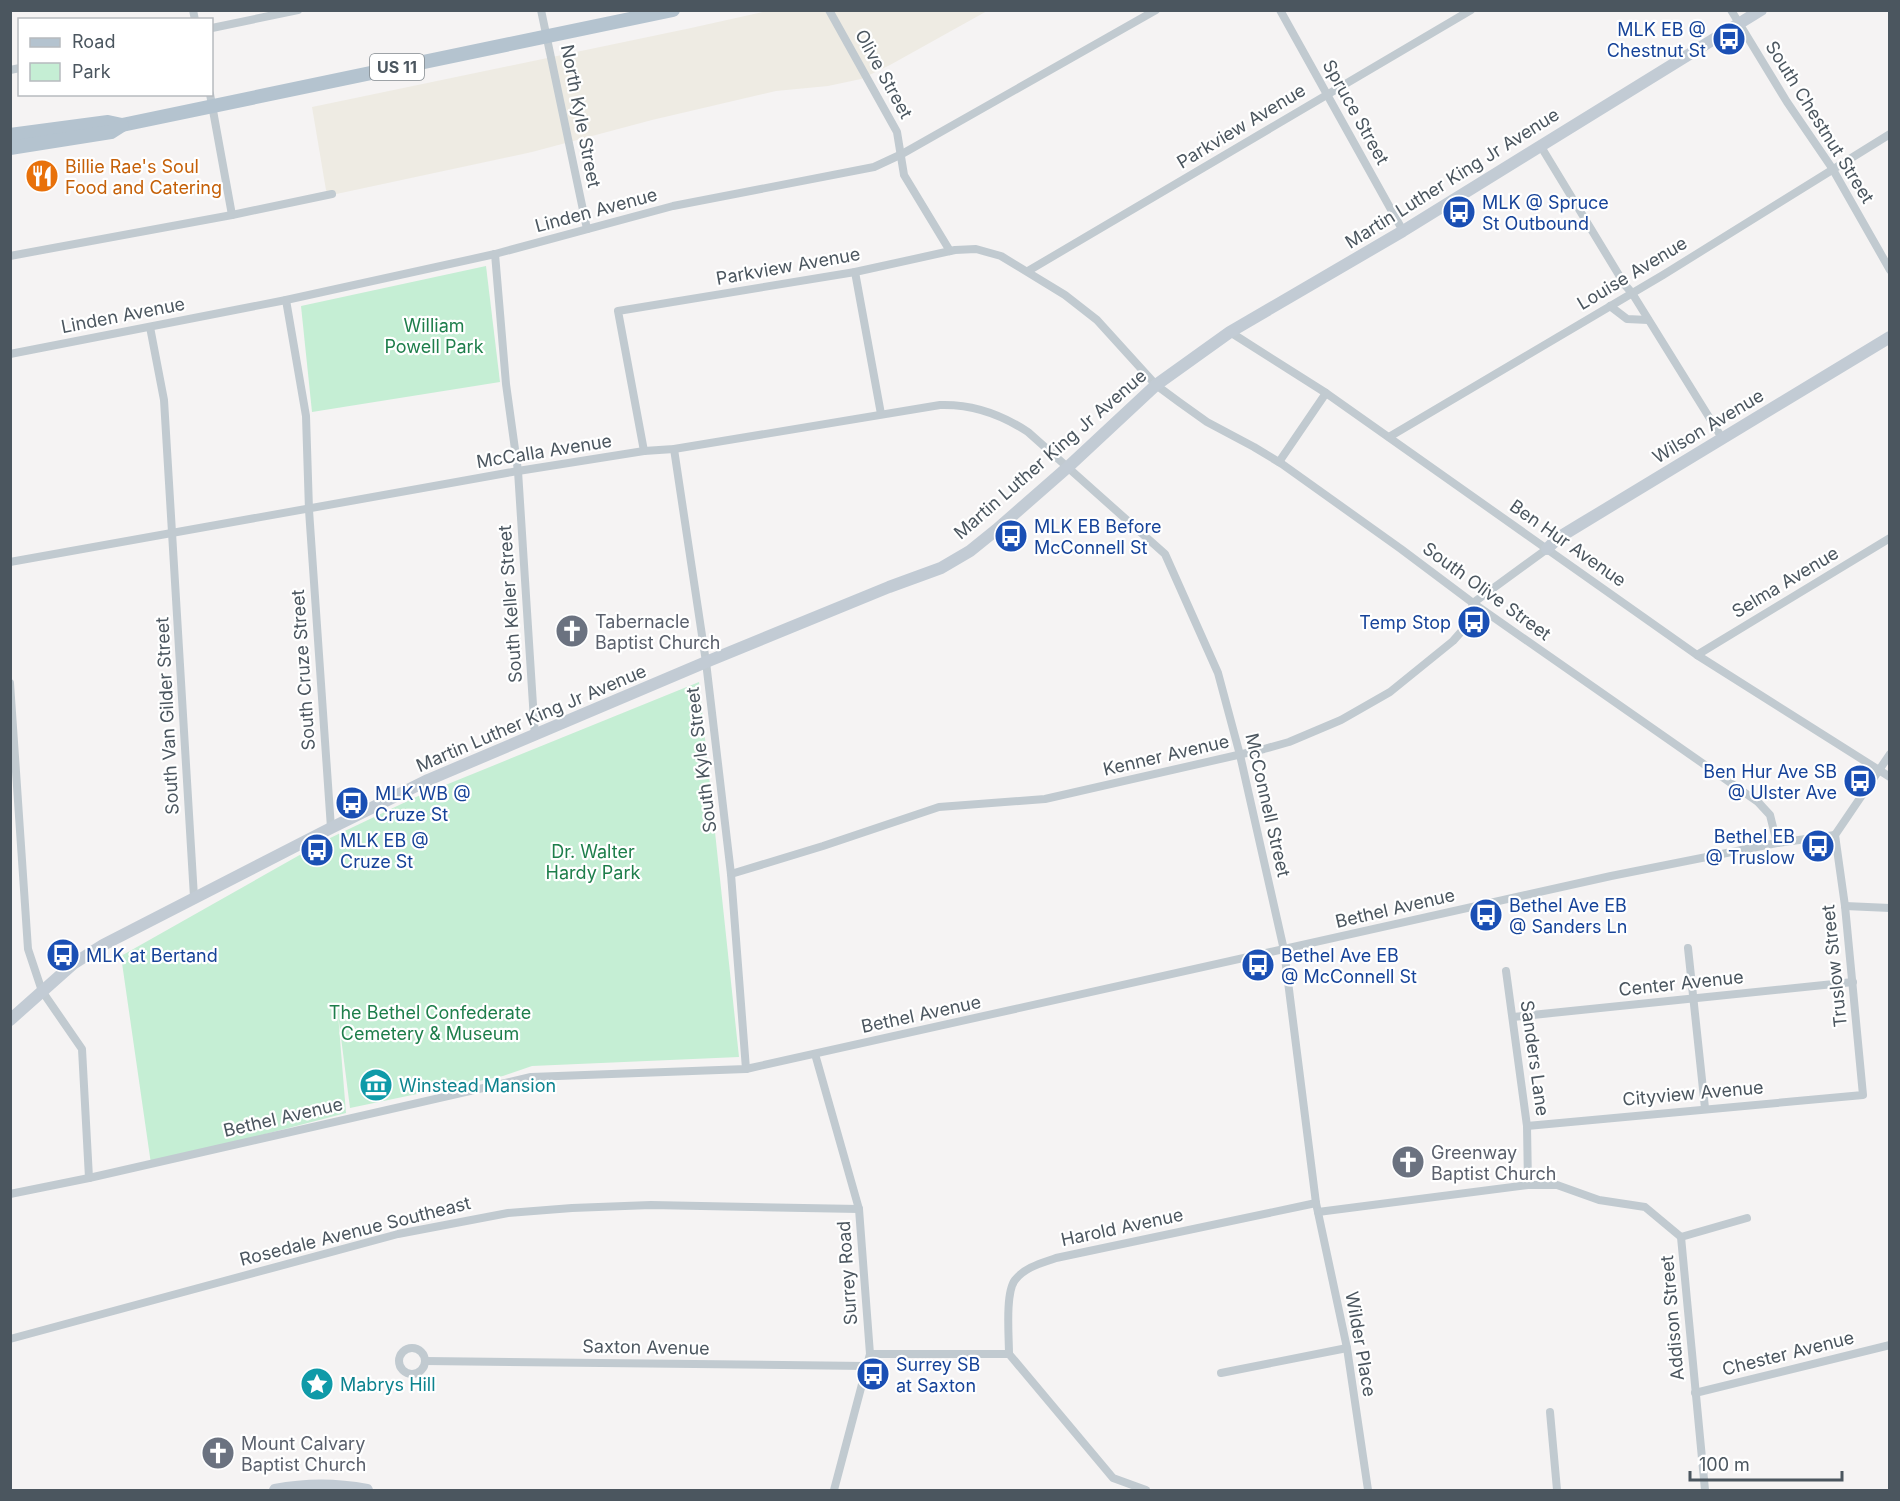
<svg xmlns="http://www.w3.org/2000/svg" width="1900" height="1501" font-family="Inter,sans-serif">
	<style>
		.commercial { fill: #eeebe3 }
		.green { fill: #c5eed4 }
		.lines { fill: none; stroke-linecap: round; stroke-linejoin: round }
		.street { stroke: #c1cad0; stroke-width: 8 }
		.secondary { stroke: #c2cbd4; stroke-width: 12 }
		.primary { stroke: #b4c3cf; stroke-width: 14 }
		.labels { text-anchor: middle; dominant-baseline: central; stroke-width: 4.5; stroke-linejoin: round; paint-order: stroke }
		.shield { fill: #fff; stroke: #81898f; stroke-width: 1.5 }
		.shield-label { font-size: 16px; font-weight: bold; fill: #4b565f }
		.transit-label { font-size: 18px; fill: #164399; stroke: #fff; text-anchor: start }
		.street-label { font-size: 18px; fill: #4b565f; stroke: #fff }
		.food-label { font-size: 18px; fill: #c56008; stroke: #fff; text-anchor: start }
		.park-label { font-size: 18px; fill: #1e7e4b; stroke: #fff }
		.worship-label { font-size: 18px; fill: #5b616d; stroke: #fff; text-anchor: start }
		.culture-label { font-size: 18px; fill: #0d838f; stroke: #fff; text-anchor: start }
	</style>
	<rect width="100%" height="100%" fill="#f5f3f3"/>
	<polygon class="commercial" points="767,11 987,11 890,65 861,79 828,86 776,91 652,120 532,152 327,196 312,107 691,28"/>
	<g class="green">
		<polygon points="486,266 500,382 312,412 301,306"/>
		<polygon points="699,682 739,1057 532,1066 503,1076 350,1108 338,1014 346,1113 151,1164 121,956 328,839 416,797"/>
	</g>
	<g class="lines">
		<g class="street">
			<polyline points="193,10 195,20"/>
			<polyline points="541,10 587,229"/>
			<polyline points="829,10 897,132 904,175 950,251"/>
			<polyline points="1280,10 1403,231"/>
			<polyline points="1731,10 1787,102 1832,168 1890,270"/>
			<polyline points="212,28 298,10"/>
			<polyline points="10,70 20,68"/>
			<polyline points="210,94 232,215"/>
			<polyline points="1540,145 1625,285 1632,293 1722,438"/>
			<polyline points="495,254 506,384 518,471 535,736"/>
			<polyline points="10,256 232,215 332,194"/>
			<polyline points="1028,271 1471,10"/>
			<polyline points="855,272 881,414"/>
			<polyline points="286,300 306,416 309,510 331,828"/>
			<polyline points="1610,306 1627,319 1648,320"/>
			<polyline points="150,327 164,400 194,897"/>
			<polyline points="1230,332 1326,393 1697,655 1890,777"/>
			<polyline points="10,354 286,300 495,254 673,206 874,167 902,154 1156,10"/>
			<polyline points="1389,437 1663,275 1890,134"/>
			<polyline points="674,449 706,662 731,874 746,1069"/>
			<polyline points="644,451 618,311 855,272 955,250 976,249 1001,256 1065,295 1097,320 1156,385 1179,402 1207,422 1254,447 1282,464 1401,549 1473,603 1758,802 1770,815 1777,843"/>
			<polyline points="1279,462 1326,393"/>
			<path d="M10 562 518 471 644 451 674 449 940 405C972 404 1001 414 1028 432L1165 554 1218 673 1240 755 1284 950 1316 1203 1347 1348 1368 1490"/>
			<polyline points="1697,655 1890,538"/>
			<polyline points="10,683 28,949 42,991 82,1049 89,1178"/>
			<polyline points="1835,835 1890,754"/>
			<polyline points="731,874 823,846 939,807 1045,799 1264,749 1289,742 1341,720 1390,692 1453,641 1468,624 1473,603 1547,549"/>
			<polyline points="1845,906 1890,908"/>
			<polyline points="1688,948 1705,1108"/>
			<polyline points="1506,971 1527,1126 1528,1185"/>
			<polyline points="1513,1017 1853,982"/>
			<polyline points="815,1054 859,1209 870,1354 834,1490"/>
			<polyline points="1527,1126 1863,1095 1845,906 1835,835"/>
			<polyline points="10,1194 89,1178 531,1077 746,1069 1611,876 1777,843 1835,835"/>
			<polyline points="1318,1212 1528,1185 1557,1185 1599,1200 1645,1207 1681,1237 1705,1490"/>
			<polyline points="1681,1237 1747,1218"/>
			<polyline points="10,1339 398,1234 508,1213 572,1208 651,1205 859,1209"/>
			<circle cx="412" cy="1361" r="13"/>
			<polyline points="870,1354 1009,1354 1113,1478 1146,1490"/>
			<path d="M1009 1354C1009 1337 1005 1293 1015 1280 1025 1267 1042 1263 1056 1258L1316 1203"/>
			<polyline points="425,1361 866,1366"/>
			<polyline points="1221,1373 1347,1348"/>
			<polyline points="1695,1393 1890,1345"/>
			<polyline points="1550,1412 1557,1490"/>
		</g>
		<g class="secondary">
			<polyline points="1547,549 1558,538 1581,524 1890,337"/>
			<polyline points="10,1020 73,964 103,945 331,828 428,780 706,662 889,587 941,568 970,551 996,530 1068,467 1156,385 1230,332 1403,231 1761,10"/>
			<path d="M275 1490C306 1484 336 1484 367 1490"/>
		</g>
		<g class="primary">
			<polyline points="10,135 108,122 122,125 673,10"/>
			<polyline points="10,148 111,132 122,125"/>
		</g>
	</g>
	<defs>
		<g id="bus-disc" transform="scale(1.725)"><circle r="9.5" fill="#1a4fb4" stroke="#fff"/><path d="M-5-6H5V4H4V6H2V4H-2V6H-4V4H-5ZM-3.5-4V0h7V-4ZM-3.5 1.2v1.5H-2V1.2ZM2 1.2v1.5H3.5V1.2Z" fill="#fff"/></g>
		<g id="restaurant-disc" transform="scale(1.725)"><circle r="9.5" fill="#e8710a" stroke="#fff"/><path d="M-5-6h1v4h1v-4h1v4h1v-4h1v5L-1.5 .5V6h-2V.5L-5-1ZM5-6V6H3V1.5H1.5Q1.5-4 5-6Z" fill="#fff"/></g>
		<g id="church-disc" transform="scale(1.725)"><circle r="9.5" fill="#6b7280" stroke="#fff"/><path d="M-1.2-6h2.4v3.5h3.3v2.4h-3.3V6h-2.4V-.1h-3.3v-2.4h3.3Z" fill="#fff"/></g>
		<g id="museum-disc" transform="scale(1.725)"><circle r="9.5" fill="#0f9aa8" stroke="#fff"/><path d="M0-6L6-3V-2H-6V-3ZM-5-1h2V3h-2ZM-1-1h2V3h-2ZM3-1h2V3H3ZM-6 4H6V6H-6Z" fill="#fff"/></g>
		<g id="sight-disc" transform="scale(1.725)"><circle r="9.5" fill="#0f9aa8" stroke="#fff"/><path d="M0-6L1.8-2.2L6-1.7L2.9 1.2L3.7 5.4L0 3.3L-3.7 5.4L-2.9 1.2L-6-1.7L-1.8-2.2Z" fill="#fff"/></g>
	</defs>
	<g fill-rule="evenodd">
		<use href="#bus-disc" x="1729" y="39"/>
		<use href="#restaurant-disc" x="42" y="176"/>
		<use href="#bus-disc" x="1459" y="212"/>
		<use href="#bus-disc" x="1011" y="536"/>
		<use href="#bus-disc" x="1474" y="622"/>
		<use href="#church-disc" x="572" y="631"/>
		<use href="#bus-disc" x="1860" y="781"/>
		<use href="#bus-disc" x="352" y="803"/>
		<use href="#bus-disc" x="1818" y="846"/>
		<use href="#bus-disc" x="317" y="850"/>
		<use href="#bus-disc" x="1486" y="915"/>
		<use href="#bus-disc" x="63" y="955"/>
		<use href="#bus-disc" x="1258" y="965"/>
		<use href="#museum-disc" x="376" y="1085"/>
		<use href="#church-disc" x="1408" y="1162"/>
		<use href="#bus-disc" x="873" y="1374"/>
		<use href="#sight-disc" x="317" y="1384"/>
		<use href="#church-disc" x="218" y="1453"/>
	</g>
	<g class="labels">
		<rect class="shield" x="370" y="54" width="54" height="26" rx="4.5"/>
		<g class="shield-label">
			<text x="397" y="67">US 11</text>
		</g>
		<g class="transit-label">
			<text x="1706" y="29" text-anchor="end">MLK EB @<tspan x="1706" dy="21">Chestnut St</tspan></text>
			<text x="1482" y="202">MLK @ Spruce<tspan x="1482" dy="21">St Outbound</tspan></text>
			<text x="1034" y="526">MLK EB Before<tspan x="1034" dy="21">McConnell St</tspan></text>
			<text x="1451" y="622" text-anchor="end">Temp Stop</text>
			<text x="1837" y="771" text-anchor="end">Ben Hur Ave SB<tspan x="1837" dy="21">@ Ulster Ave</tspan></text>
			<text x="375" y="793">MLK WB @<tspan x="375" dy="21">Cruze St</tspan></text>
			<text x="1795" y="836" text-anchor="end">Bethel EB<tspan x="1795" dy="21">@ Truslow</tspan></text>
			<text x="340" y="840">MLK EB @<tspan x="340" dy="21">Cruze St</tspan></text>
			<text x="1509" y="905">Bethel Ave EB<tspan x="1509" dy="21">@ Sanders Ln</tspan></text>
			<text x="86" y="955">MLK at Bertand</text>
			<text x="1281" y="955">Bethel Ave EB<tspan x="1281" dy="21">@ McConnell St</tspan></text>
			<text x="896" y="1364">Surrey SB<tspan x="896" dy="21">at Saxton</tspan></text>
		</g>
		<g class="street-label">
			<text transform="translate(884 74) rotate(61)">Olive Street</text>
			<text transform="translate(1356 112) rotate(61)">Spruce Street</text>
			<text transform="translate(581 116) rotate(79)">North Kyle Street</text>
			<text transform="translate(1820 122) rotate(58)">South Chestnut Street</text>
			<text transform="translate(1241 126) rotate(-31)">Parkview Avenue</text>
			<text transform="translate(1452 178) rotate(-32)">Martin Luther King Jr Avenue</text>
			<text transform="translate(596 210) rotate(-15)">Linden Avenue</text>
			<text transform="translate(788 266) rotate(-10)">Parkview Avenue</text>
			<text transform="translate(1632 273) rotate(-31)">Louise Avenue</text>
			<text transform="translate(123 315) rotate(-11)">Linden Avenue</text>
			<text transform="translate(1708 426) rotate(-31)">Wilson Avenue</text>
			<text transform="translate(544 451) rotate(-9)">McCalla Avenue</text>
			<text transform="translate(1050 454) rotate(-41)">Martin Luther King Jr Avenue</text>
			<text transform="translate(1568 543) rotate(35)">Ben Hur Avenue</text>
			<text transform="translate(1785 582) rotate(-31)">Selma Avenue</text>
			<text transform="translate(1487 591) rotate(36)">South Olive Street</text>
			<text transform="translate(510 604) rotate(-94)">South Keller Street</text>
			<text transform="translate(303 670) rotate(-94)">South Cruze Street</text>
			<text transform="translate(167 716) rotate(-93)">South Van Gilder Street</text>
			<text transform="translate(531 718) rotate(-23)">Martin Luther King Jr Avenue</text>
			<text transform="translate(1166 755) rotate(-13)">Kenner Avenue</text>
			<text transform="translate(701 760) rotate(-97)">South Kyle Street</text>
			<text transform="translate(1268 805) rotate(77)">McConnell Street</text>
			<text transform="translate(1395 908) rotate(-13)">Bethel Avenue</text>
			<text transform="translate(1834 966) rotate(-96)">Truslow Street</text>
			<text transform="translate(1681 983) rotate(-6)">Center Avenue</text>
			<text transform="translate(921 1014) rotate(-12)">Bethel Avenue</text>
			<text transform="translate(1535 1058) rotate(82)">Sanders Lane</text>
			<text transform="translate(1693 1093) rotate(-5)">Cityview Avenue</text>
			<text transform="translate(283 1117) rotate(-13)">Bethel Avenue</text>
			<text transform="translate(1122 1227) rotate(-12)">Harold Avenue</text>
			<text transform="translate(355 1231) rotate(-14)">Rosedale Avenue Southeast</text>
			<text transform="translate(847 1273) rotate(-94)">Surrey Road</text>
			<text transform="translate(1672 1318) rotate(-95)">Addison Street</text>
			<text transform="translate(1361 1344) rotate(80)">Wilder Place</text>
			<text transform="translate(646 1347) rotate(1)">Saxton Avenue</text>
			<text transform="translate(1788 1353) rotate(-14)">Chester Avenue</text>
		</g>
		<g class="food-label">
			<text x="65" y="166">Billie Rae's Soul<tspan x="65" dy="21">Food and Catering</tspan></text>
		</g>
		<g class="park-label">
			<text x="434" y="325">William<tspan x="434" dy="21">Powell Park</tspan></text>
			<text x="593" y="851">Dr. Walter<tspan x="593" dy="21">Hardy Park</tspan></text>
			<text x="430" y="1012">The Bethel Confederate<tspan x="430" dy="21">Cemetery &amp; Museum</tspan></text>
		</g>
		<g class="worship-label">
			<text x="595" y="621">Tabernacle<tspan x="595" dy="21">Baptist Church</tspan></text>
			<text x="1431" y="1152">Greenway<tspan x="1431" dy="21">Baptist Church</tspan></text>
			<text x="241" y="1443">Mount Calvary<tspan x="241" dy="21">Baptist Church</tspan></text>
		</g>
		<g class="culture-label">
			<text x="399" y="1085">Winstead Mansion</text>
			<text x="340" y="1384">Mabrys Hill</text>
		</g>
	</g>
	<rect width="1900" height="1501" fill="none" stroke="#4b565f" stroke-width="24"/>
	<rect x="18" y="18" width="195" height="78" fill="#ffffff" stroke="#b7bbbf" stroke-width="1.5"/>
	<rect x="30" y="38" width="30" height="9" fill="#b4c3cf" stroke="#b7bbbf" stroke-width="1.5"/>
	<text x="72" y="48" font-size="18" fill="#4b565f">Road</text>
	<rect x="30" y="63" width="30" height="18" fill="#c5eed4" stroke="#b7bbbf" stroke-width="1.5"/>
	<text x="72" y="78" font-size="18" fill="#4b565f">Park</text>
	<path d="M1690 1471v9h152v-9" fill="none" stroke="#4b565f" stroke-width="3"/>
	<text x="1699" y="1471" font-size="18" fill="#4b565f" stroke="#ffffff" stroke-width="4.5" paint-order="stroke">100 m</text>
</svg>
